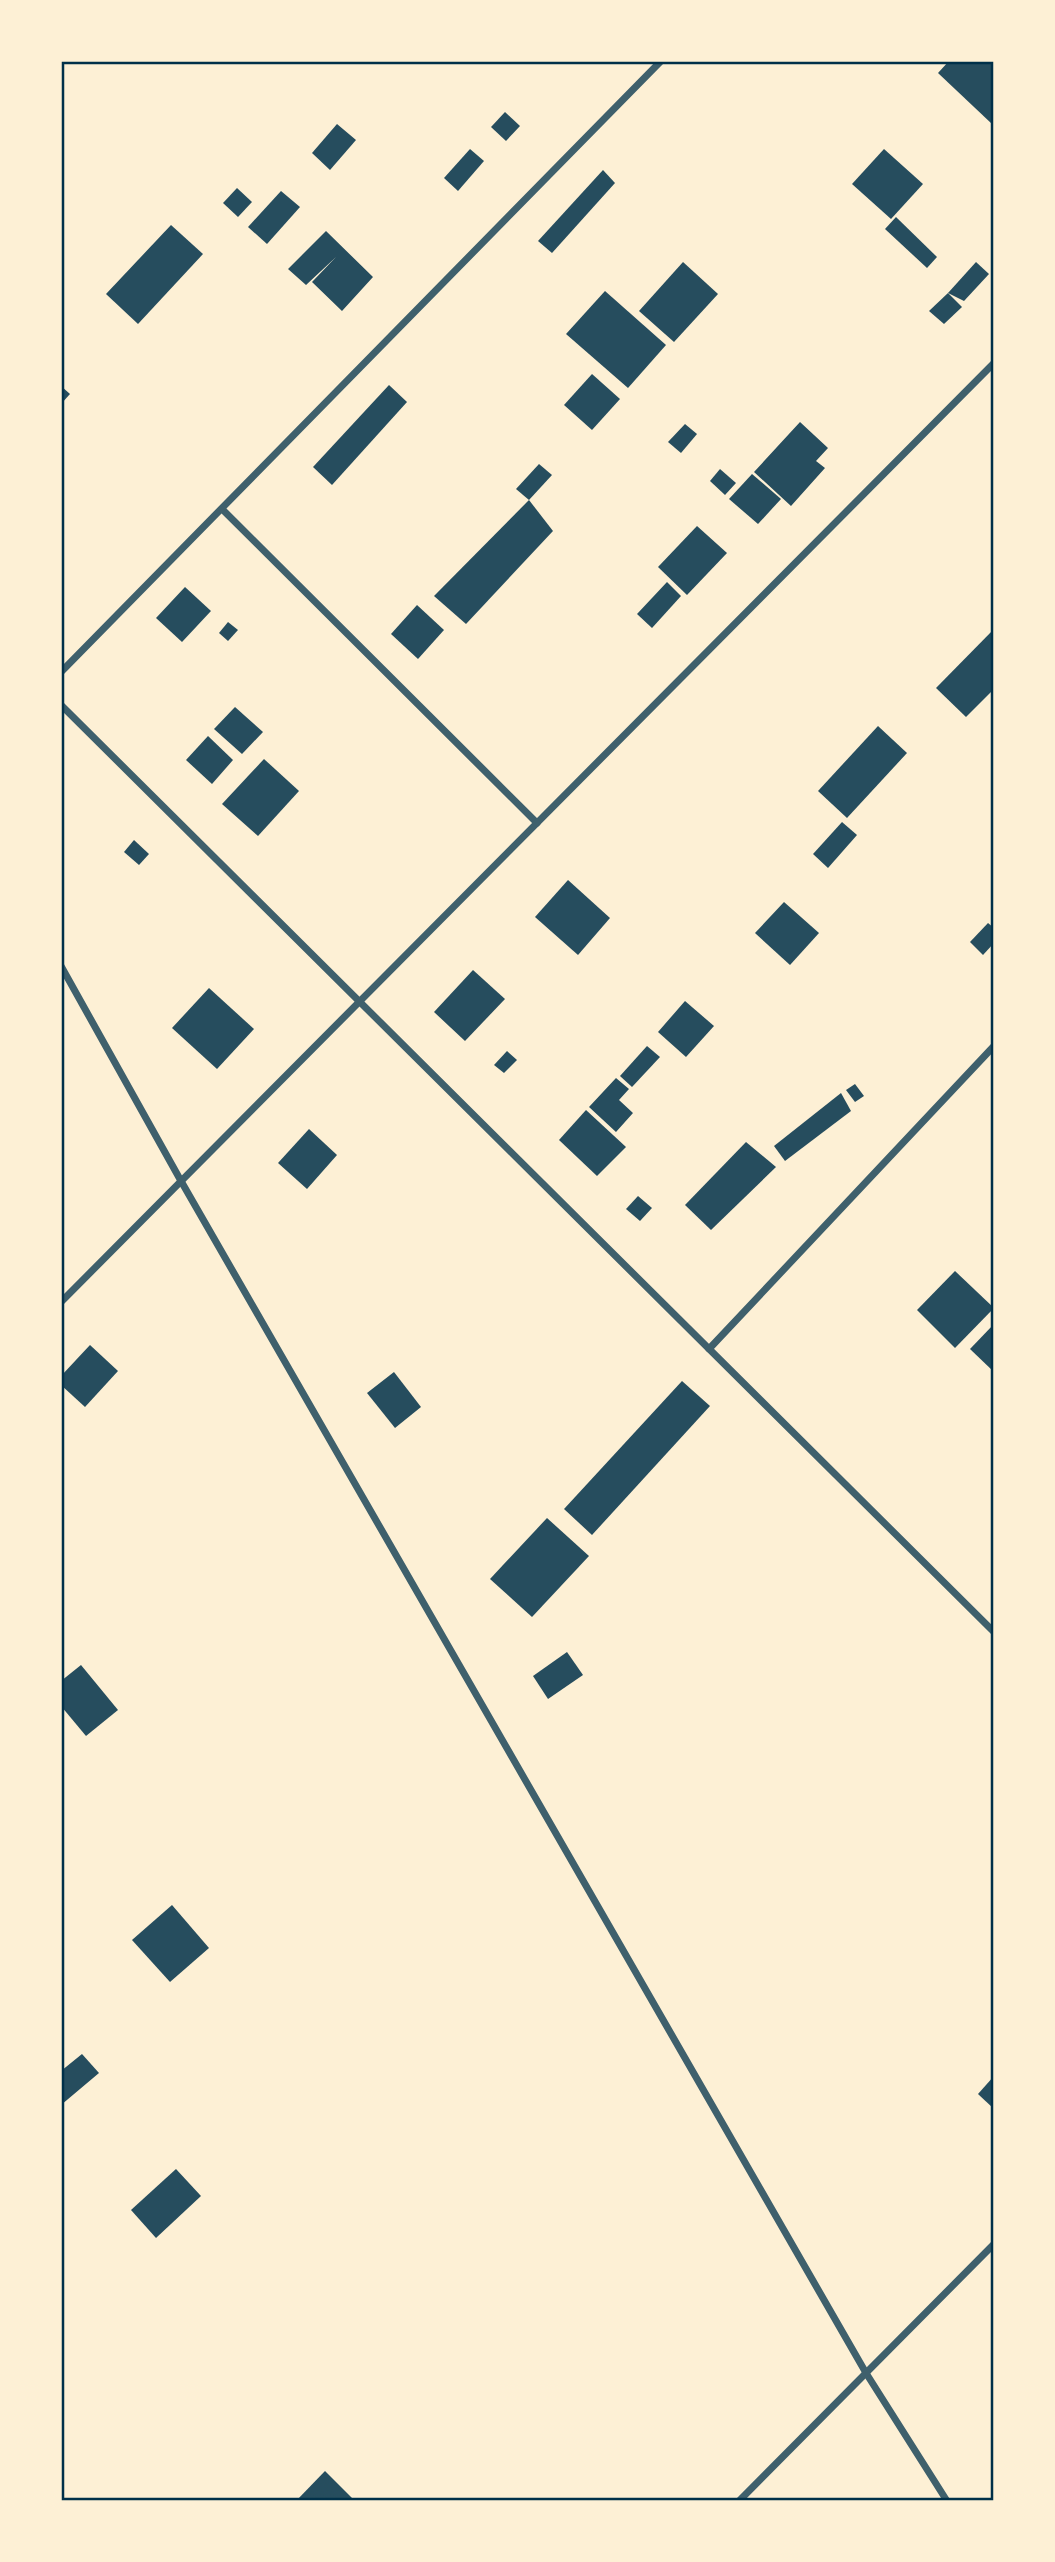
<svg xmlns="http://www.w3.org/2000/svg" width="1055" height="2562" font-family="Inter,sans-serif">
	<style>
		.building { fill: #264d5e }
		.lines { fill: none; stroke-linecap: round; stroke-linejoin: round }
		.minor { stroke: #3f606c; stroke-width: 7 }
		.neatline { fill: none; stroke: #003049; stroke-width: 2.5 }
	</style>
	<rect width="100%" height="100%" fill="#fdf0d5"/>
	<g class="building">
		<polygon points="949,61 994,61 992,124 938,73"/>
		<polygon points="505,112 520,126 506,141 491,127"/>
		<polygon points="337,124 356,140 330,170 312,153"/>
		<polygon points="470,149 484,161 458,191 444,178"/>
		<polygon points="884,149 923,184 891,219 852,184"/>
		<polygon points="603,170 615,183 552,253 538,241"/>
		<polygon points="237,188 252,202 238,217 223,203"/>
		<polygon points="281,191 300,207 267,244 248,227"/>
		<polygon points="896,217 937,257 927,268 885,229"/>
		<polygon points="171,225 203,254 138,324 106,294"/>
		<polygon points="326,231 373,277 342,311 312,282 336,257 306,285 288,269"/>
		<polygon points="683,262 718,294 674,342 639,311"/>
		<polygon points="976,262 989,274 964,301 948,293"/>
		<polygon points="605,291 666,345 628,388 566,334"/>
		<polygon points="948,293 962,307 944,324 929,311"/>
		<polygon points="592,374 620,399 592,430 564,405"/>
		<polygon points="389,385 407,402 332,485 313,467"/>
		<polygon points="61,386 70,394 61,404"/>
		<polygon points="800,422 828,448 816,461 825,468 791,506 754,472"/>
		<polygon points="685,424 697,434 681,453 668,442"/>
		<polygon points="539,464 552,475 529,500 516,489"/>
		<polygon points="720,469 736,483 725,495 710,481"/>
		<polygon points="752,474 781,499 758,524 729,499"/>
		<polygon points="529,500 553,531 466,624 434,596"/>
		<polygon points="697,526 727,553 687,595 658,567"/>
		<polygon points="667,582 681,596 652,628 637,614"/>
		<polygon points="185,587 211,611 182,642 156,618"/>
		<polygon points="417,605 444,630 418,659 391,634"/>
		<polygon points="228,622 238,630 228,641 219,633"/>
		<polygon points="994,629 994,689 966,717 936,688"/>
		<polygon points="235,707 263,732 242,754 214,729"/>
		<polygon points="878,726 907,753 847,818 818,791"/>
		<polygon points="208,736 233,760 212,784 186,760"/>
		<polygon points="264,759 299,791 258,836 222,804"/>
		<polygon points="842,822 857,835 828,868 813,854"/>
		<polygon points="134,840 149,854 139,865 124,852"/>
		<polygon points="568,880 610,918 578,955 535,917"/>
		<polygon points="784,902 819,933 790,965 755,933"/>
		<polygon points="988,923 994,928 994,943 983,955 970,942"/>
		<polygon points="473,970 505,999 465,1041 434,1012"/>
		<polygon points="209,988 254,1029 217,1069 172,1028"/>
		<polygon points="685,1001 714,1026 686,1057 658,1032"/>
		<polygon points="647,1046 660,1057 632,1087 620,1076"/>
		<polygon points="507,1051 517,1060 504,1073 494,1065"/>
		<polygon points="616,1078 629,1089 619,1100 633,1113 616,1132 589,1107"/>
		<polygon points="855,1084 864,1096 855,1102 846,1090"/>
		<polygon points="841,1093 851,1111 785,1161 774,1146"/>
		<polygon points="586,1110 626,1147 597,1176 559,1140"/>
		<polygon points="309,1129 337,1155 307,1189 278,1163"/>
		<polygon points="746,1142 776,1167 711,1230 685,1205"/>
		<polygon points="638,1196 652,1208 640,1221 626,1209"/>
		<polygon points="955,1271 994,1308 955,1348 917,1310"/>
		<polygon points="994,1324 994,1372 970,1349"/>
		<polygon points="90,1345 118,1371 85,1407 61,1385 61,1376"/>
		<polygon points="394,1372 421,1407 395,1428 367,1393"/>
		<polygon points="682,1381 710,1406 592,1535 564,1509"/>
		<polygon points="547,1518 589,1556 532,1617 490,1579"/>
		<polygon points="567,1652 583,1675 548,1699 533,1676"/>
		<polygon points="81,1665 118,1710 86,1736 61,1706 61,1681"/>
		<polygon points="172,1905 209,1948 170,1982 132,1940"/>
		<polygon points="82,2054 99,2073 61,2105 61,2071"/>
		<polygon points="994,2076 994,2109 978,2094"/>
		<polygon points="176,2169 201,2196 156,2238 131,2210"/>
		<polygon points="325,2471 355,2501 296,2501"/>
	</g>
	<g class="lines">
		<g class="minor">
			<polyline points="222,509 537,823"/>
			<polyline points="61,672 661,61"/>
			<polyline points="61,705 994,1632"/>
			<polyline points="61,966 181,1181 866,2373 947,2501"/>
			<polyline points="61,1302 994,363"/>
			<polyline points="709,1349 994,1046"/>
			<polyline points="739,2501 994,2244"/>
		</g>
	</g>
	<rect width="1055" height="2562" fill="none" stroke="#fdf0d5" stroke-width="126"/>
	<rect x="63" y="63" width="929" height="2436" class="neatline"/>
</svg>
